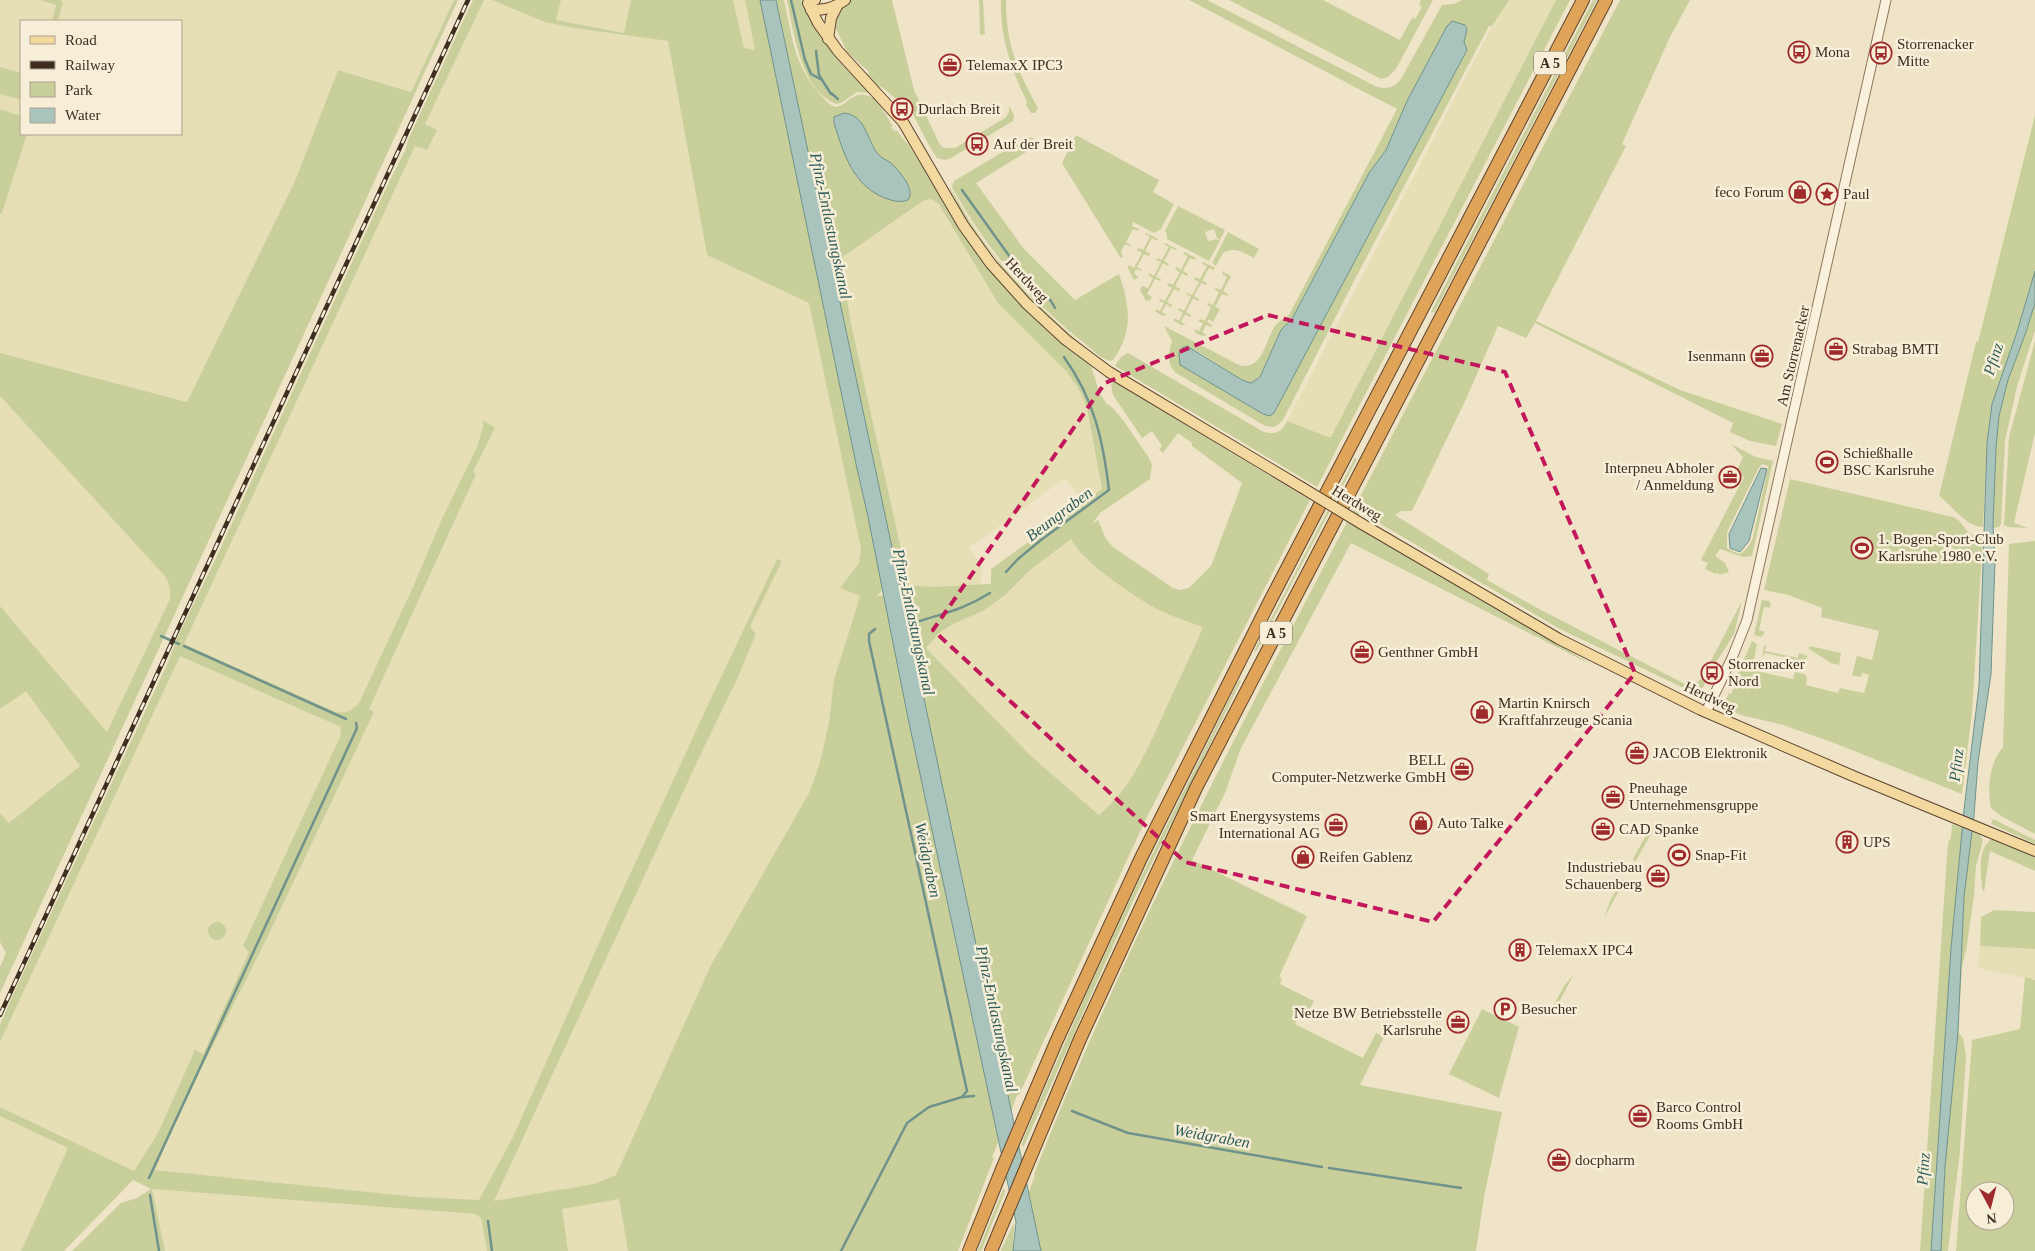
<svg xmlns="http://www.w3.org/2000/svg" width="2035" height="1251" font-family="'Times New Roman',serif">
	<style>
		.farmland { fill: #e6deb5 }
		.green { fill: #c9cf9b; fill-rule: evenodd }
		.water { fill: #a9c4bc; stroke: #6f938a }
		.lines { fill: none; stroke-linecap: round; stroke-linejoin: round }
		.stream { stroke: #6f938a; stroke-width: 2.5 }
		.minor-casing { stroke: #8d765c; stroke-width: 11 }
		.major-casing { stroke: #5b4430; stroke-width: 12 }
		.highway-casing { stroke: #5b4430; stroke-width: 14 }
		.minor { stroke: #faf1dc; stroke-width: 9 }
		.major { stroke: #f3d9a0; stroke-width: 10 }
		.highway { stroke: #e0a458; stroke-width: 12 }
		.rail-casing { stroke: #3d2e20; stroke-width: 4.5 }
		.rail { stroke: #f7eed8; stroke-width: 2.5; stroke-dasharray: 8; stroke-linecap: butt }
		.major-bridge-casing { stroke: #5b4430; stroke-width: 12; stroke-linecap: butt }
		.major-bridge { stroke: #f3d9a0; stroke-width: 10 }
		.marked { fill: none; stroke: #c2185b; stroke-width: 4; stroke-dasharray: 10 6; stroke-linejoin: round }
		.labels { text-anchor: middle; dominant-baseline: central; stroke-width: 5; stroke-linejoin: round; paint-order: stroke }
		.shield { fill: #f7eed8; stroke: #756857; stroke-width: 1 }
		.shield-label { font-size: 14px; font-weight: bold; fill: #3d2e20 }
		.poi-label { font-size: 15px; fill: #3d2e20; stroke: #f7eed8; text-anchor: start }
		.street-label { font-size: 15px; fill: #3d2e20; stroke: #f7eed8 }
		.water-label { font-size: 16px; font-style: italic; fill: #2f5d5a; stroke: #f7eed8 }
	</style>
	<rect width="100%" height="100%" fill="#f0e4c8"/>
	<g class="farmland">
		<polygon points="0,0 40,0 56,5 52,21 21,21 21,73 0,67"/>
		<polygon points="60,0 454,0 411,92 338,70 295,181 187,402 0,353 0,213 2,212 27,134 181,134 181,21 58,21 63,3"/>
		<polygon points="492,0 545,22 574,28 668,41 707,255 809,303 861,549 859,563 849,578 860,596 849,629 821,759 810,791 710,967 616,1175 594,1184 494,1202 699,758 738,677 755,636 750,627 782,561 777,560 614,909 513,1137 479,1201 417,1197 155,1170 177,1117 267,938 374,712 369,709 453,526 475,474 473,473 495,428 483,420 483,427 477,447 441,521 412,588 359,703 354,709 346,713 336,712 184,644 415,145 427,150 436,130 425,124 482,1"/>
		<polygon points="561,0 631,0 625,33 555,20"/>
		<polygon points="733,0 745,0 756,50 744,48"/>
		<polygon points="1509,0 1556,0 1438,232 1374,352 1334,434 1328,438 1287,421 1492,26"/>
		<polygon points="0,94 21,100 21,116 0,109"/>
		<polygon points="931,199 938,203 998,303 1067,372 1080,391 1087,408 1102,489 1083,502 1065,478 969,548 981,564 982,569 980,584 925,587 909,585 850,319 841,258 923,201"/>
		<polygon points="0,396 163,574 170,585 170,599 107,733 0,606"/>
		<polygon points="1071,539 1085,557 1110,577 1159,610 1203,627 1143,757 1130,781 1114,803 1099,815 1031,756 926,648 939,633 953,624 983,611 1005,595 1030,570"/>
		<polygon points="180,655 341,727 340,738 243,946 249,952 202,1054 195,1051 158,1133 134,1171 0,1107 0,1042"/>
		<polygon points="26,690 80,766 9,823 0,813 0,709"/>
		<polygon points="1980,946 2035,949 2035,980 1978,968"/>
		<polygon points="0,1116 68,1148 21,1251 0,1251"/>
		<polygon points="152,1189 475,1214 481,1218 487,1251 165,1251"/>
		<polygon points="619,1198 628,1251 568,1251 561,1209"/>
	</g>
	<g class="green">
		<polygon points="40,0 60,0 63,2 58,21 52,21 56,5"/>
		<path d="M454 0H458L0 993V967L6 953 0 942V813L9 823 80 766 26 691 0 709V606L107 732 170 599C171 588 169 582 163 574L0 396V353L187 402 295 181 338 70 411 92Z"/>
		<path d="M473 0H484L425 124 437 130 427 150 415 146 184 644 336 712C347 713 352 711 359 703L412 589 441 521 477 447 483 427V420L495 428 473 472 476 474 369 709 374 712 267 938 177 1117 155 1170 417 1197 479 1200 513 1137 614 909 706 709 777 559 782 561 750 627 755 633V636L738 677 699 758 494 1201 594 1184 616 1175 710 967 810 791 821 759 829 722 834 680 860 596 840 588 859 563 861 549 809 303 707 255 668 41 574 28 545 22 492 0H561L556 20 624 33 631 0H733L744 48 755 50 745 0H760L883 589 877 596 884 595 908 718 999 1140 992 1157 994 1158 958 1251H628L619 1199 562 1209 568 1251H487L481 1218 475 1214 152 1189 165 1251H72L121 1203 137 1198 151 1189 133 1180 64 1251H21L68 1148 0 1116V1107L134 1171 158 1133 195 1050 203 1054 249 952 243 946 340 737 341 727 180 656 0 1042V1025L11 999 169 660 176 640 215 560 388 184 405 151 408 140Z"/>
		<path d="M776 0H784C792 37 794 65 820 94 824 99 829 105 835 107 846 107 852 92 864 95 868 95 872 98 876 99L893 126 891 127 894 131 896 130 910 147 921 165H922L953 218 972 244 1091 366 1100 394 1107 404 1113 408 1123 420 1149 458 1152 465 1150 479 1100 513 1092 524 1098 520 1106 539 1113 547 1173 588 1180 590 1189 588 1211 566 1242 483 1192 446V443L1178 433 1163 453 1159 449 1162 446 1152 431 1142 438 1113 395 1111 385 1113 381 1310 500 1145 821 1019 1095H1017L1011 1112ZM931 199 938 203 998 303 1067 372 1080 391 1087 408 1102 489 991 569V584C964 584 936 589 909 585L850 319 841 258 923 201ZM1071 539C1082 562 1136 598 1159 610 1173 617 1189 622 1203 627 1191 655 1178 681 1166 708 1148 747 1133 787 1099 815L1031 756 926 648 939 633 953 624 983 611 1005 595 1030 570Z"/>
		<path d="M787 0H801C816 38 845 65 873 93L857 92 841 103 836 104C800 89 794 33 787 0Z"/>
		<polygon points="849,0 892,0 914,90 940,145 944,148 955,148 1005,118 1009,112 1009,106 1014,115 1013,121 951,158 945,160 937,158 927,142 910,108 908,109 882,87 880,87 867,76 869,72 847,52 833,23 840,9"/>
		<polygon points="979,0 983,0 985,34 980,35"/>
		<path d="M1001 0H1006C1006 45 1017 70 1038 108L1035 113H1031L1026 105 1027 102C1011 69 1000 37 1001 0Z"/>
		<path d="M1189 0H1207L1375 86C1386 90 1394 88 1401 79L1442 5 1454 4 1462 0H1509L1492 26H1489L1354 281 1283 420 1275 427 1265 426 1176 373C1166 363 1169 353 1172 341L1164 326 1239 365C1263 372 1265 339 1276 325 1279 321 1285 318 1289 315L1397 109ZM1452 21 1466 34 1464 42 1467 50 1274 413 1191 347 1242 380 1251 383 1260 377 1281 330 1292 319 1369 173 1386 150 1407 101 1447 26Z"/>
		<polygon points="1229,0 1323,0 1400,40 1412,18 1415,19 1422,7 1419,5 1421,0 1433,0 1396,69 1388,77 1381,79"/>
		<path d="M1556 0H1570L1317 487 1115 366 1121 357 1128 353 1264 432C1276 435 1282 432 1287 421L1328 437H1331Z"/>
		<polygon points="1593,0 1597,0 1434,313 1431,312"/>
		<path d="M1620 0H1690L1670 37 1622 144 1626 146 1536 321 1680 390 1782 424 1776 446 1750 441 1730 432 1733 423 1535 323 1526 338 1498 326 1466 399 1412 511H1401L1395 515 1489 574 1487 580 1541 610 1685 684H1695L1702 678 1742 601 1734 634 1712 669 1710 668 1707 674 1709 676 1701 691 1695 693 1690 691 1560 629 1360 512 1354 526 1524 622 1592 665 1351 543 1241 748 1225 793 1192 860 1307 916 1279 977 1282 978 1280 984 1314 1001 1307 1014 1301 1012 1295 1024 1363 1058 1376 1033 1384 1037 1360 1085 1502 1112 1484 1197 1476 1251H1041L1029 1192 1035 1175 1034 1174C1119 959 1226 754 1333 549 1428 366 1524 183 1620 0Z"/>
		<polygon points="0,67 21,73 21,100 0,94"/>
		<polygon points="0,109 21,116 21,134 27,134 2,213 0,213"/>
		<path d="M2035 115V271L2017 332 1992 404 1987 443 1983 527C1966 527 1953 506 1939 496L1976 342H1978Z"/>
		<polygon points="1076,135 1159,180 1153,192 1174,204 1161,229 1154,233 1133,222 1132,226 1139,229 1138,231 1133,229 1126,242 1131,245 1130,246 1125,244 1121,252 1123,258 1120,257 1062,163"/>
		<path d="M1028 137 1033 138 1039 144 976 183 1024 249 1075 300 1119 274C1130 305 1134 333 1112 361 1104 361 1093 351 1087 345 1035 306 983 245 952 187L954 181Z"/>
		<path d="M949 186C960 203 969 222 981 238 1017 287 1057 325 1105 363L1079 344 1042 312 1014 282 964 218Z"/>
		<polygon points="1178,206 1225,230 1220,240 1217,238 1214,229 1205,232 1208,241 1216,239 1220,241 1209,261 1167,239 1167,235 1165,231"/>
		<path d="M1228 232 1259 249 1254 258C1244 253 1234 246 1223 253L1216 266 1212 263Z"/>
		<polygon points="1146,233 1158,239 1157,241 1152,238 1145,251 1150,254 1149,256 1144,254 1137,267 1142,270 1141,271 1136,269 1134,274 1139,277 1134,280 1128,268 1129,265 1134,268 1142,253 1137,250 1138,248 1143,250 1150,237 1145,234"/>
		<polygon points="1165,243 1177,249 1176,250 1171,248 1164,261 1169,264 1168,266 1163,263 1156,277 1161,279 1160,281 1155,279 1147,294 1152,297 1150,300 1146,301 1140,290 1142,286 1148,288 1153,278 1148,275 1149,273 1154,276 1161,262 1156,260 1157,258 1162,260 1169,247 1164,244"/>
		<path d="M1184 252 1196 258 1195 260 1190 258 1183 271 1188 274 1187 276 1182 273 1175 286 1180 289 1179 291 1174 289 1167 302 1172 305 1171 307 1166 304 1162 312 1167 315C1162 316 1156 314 1155 309L1160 311 1164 303 1159 301 1160 299 1165 301 1172 288 1167 285 1168 283 1173 285 1180 272 1175 269 1176 267 1181 270 1188 256 1183 254Z"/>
		<polygon points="1203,262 1215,268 1214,270 1209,268 1202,281 1207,283 1206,285 1201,283 1194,296 1199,299 1198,301 1193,298 1186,312 1191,315 1190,317 1185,314 1181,322 1186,325 1181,325 1174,321 1174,318 1179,321 1183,313 1178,310 1179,308 1184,311 1191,297 1186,294 1187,293 1192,295 1199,282 1194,279 1195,277 1200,279 1207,266 1202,264"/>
		<path d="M1223 272 1231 276 1223 291 1228 294 1227 296 1222 294 1215 307 1220 309 1213 322 1209 319 1207 322 1212 325 1211 327 1206 325 1202 332 1207 335C1201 337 1195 334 1194 329L1199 331 1203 323 1198 321 1200 319 1205 321 1211 307 1207 305 1208 303 1213 305 1219 292 1214 289 1216 288 1221 290 1227 277 1222 274Z"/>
		<polygon points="2035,303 2035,331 2017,386 2005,441 2001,524 1999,527 1993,528 1996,448 1999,416 2008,380 2026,332"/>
		<polygon points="2035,341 2035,433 2014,523 2028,528 2008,527 2004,525 2009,437"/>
		<path d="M1731 444 1756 457 1773 461 1752 556 1743 557 1720 549 1715 556 1725 563 1729 572 1719 575V573L1716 574 1705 569 1708 563 1701 560 1744 477 1736 473 1743 457ZM1762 464 1768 466V468L1753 537C1751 543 1746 552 1739 554L1727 548V532L1758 469Z"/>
		<polygon points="1355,458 1357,459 1256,652 1254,651"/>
		<path d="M1790 479 1953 517C1967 523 1962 536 1983 537L1972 713 1962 794 1834 743 1783 725 1741 715 1726 708 1725 701 1729 693 1731 694 1734 688 1732 687 1752 641 1757 644 1752 670 1793 679 1795 672 1804 674 1807 677 1806 685 1838 693 1840 688 1864 693 1869 675 1862 673 1861 677 1852 675 1857 656 1872 660 1879 631 1821 617 1822 608 1789 595 1764 590Z"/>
		<path d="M2035 541V834L2001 816 1991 808C1987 786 1989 765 2003 747L2009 544Z"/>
		<polygon points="1762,600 1769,601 1771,604 1770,608 1764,607 1759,630 1765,632 1761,637 1754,635"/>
		<polygon points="1766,645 1765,651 1798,658 1799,653 1808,656 1803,662 1807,666 1797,666 1797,660 1765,653 1762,658 1764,646"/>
		<polygon points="1810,646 1841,653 1839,665 1831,663 1809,649"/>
		<polygon points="1239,680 1241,681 1133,901 1023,1148 1022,1143 1026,1132 1088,990 1138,883"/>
		<polygon points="1993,819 2035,840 2035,844 1991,824"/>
		<polygon points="1952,824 1980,835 1983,840 1976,866 1974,895 1966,951 1962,967 1958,1032 1963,1038 1966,1055 1960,1151 1948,1251 1920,1251 1948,843 1951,838"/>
		<polygon points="1655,827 1635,862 1633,859 1650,828"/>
		<path d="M1992 839 2035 857V871L1990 851 1984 892 1982 888C1981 873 1977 848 1992 839Z"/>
		<polygon points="1622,880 1625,880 1604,918 1610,901"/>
		<polygon points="1994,910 2035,912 2035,949 1980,946 1981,917"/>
		<circle cx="217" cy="931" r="9"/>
		<polygon points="1574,974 1552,1015 1551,1010 1564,986"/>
		<path d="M2025 977 2035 980V1251H1956L1972 1040 2020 1029ZM1975 1191H2005V1221H1975Z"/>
		<polygon points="1482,1009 1519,1027 1499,1098 1449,1074"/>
		<polygon points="1004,1187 1005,1192 981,1251 978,1251"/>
		<polygon points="1014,1223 1013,1251 1001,1251 1001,1250"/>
	</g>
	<g class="water">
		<polygon points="760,0 776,0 1041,1251 1013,1251 1016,1222 908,718 868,517 856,464"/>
		<polygon points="1452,21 1465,25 1467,29 1464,42 1467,50 1274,413 1270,416 1263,414 1180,365 1179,353 1182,348 1187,346 1242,380 1251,383 1260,377 1281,330 1292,319 1369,173 1386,150 1407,101 1447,26"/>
		<path d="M844 113C866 115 867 141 878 154 881 158 887 160 891 163 899 171 916 189 908 200 900 203 893 201 885 198 853 186 843 152 834 123V117Z"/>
		<polygon points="2035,271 2035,303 2026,332 2008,380 1999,416 1996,448 1993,525 1995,562 1991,674 1978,762 1974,815 1964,897 1958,1032 1945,1167 1941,1251 1931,1251 1951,948 1964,810 1979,686 1987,443 1992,404 2017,332"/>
		<polygon points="1761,468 1767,469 1749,541 1740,552 1730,548 1729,534"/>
	</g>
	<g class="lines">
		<g class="stream">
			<polyline points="791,0 805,60 811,74 822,80"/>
			<polyline points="816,51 819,75 831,94"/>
			<polyline points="831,93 838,99"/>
			<polyline points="962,190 1020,271 1051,301 1055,308"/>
			<path d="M1006 572 1018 559 1041 540 1109 490C1103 440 1094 399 1064 357"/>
			<path d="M920 621C948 612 964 609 990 593"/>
			<polyline points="875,629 869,634 869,641 967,1091 962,1097"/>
			<polyline points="161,636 179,644"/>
			<polyline points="184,646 346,719"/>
			<polyline points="1072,1111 1128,1133 1322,1167"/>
			<polyline points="1329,1168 1461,1188"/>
			<polyline points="149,1178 357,728 356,723"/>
			<polyline points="150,1195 159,1251"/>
			<polyline points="488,1221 492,1251"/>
			<polyline points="841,1251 907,1123 929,1107 962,1097 974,1096"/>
		</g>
		<g class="minor-casing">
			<polyline id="minor" points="1706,712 1732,658 1747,620 1886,0"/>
		</g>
		<g class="major-casing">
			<g id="major">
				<polyline points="815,0 808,3 818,23 838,51 903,122 963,225 991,264 1026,303 1066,340 1109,372 1301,487"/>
				<path d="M811 10C825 10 834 8 845 0"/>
				<polyline points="828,39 831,18 837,6"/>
				<polyline points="1362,524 1559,639 1701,710 1853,776 2035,851"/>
			</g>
		</g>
		<g class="highway-casing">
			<g id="highway">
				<polyline points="969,1251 1002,1169 1057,1040 1141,858 1271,599 1583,0"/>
				<polyline points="991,1251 1080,1039 1196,788 1606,0"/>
			</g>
		</g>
		<use href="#minor" class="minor"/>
		<use href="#major" class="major"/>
		<use href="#highway" class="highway"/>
		<g class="rail-casing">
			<polyline id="rail" points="0,1015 468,0"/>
		</g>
		<use href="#rail" class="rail"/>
		<g class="major-bridge-casing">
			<polyline id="major-bridge" points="1301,487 1362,524"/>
		</g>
		<use href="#major-bridge" class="major-bridge"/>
	</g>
	<path class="marked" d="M1268 315 1505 372 1635 673 1433 922 1185 862 933 630 1105 383Z"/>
	<defs>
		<g id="bus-ring" transform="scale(1.125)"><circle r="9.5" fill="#f7eed8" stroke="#9e2a2b" stroke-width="1.5"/><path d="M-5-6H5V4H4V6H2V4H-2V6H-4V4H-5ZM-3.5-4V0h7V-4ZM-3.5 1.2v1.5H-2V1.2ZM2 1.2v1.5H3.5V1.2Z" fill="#9e2a2b"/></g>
		<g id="office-ring" transform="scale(1.125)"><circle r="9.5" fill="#f7eed8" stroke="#9e2a2b" stroke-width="1.5"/><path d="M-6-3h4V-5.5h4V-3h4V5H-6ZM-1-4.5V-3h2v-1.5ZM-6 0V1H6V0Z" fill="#9e2a2b"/></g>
		<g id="shop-ring" transform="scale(1.125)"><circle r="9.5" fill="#f7eed8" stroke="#9e2a2b" stroke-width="1.5"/><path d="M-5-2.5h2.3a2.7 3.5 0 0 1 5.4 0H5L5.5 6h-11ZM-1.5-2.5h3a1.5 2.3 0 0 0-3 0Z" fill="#9e2a2b"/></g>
		<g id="sight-ring" transform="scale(1.125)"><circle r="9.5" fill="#f7eed8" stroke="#9e2a2b" stroke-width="1.5"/><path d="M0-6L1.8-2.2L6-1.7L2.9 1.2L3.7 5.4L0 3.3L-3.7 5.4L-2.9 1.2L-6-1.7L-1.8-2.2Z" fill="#9e2a2b"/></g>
		<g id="stadium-ring" transform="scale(1.125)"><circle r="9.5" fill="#f7eed8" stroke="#9e2a2b" stroke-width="1.5"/><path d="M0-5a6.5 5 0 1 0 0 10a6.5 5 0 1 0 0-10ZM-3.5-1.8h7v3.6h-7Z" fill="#9e2a2b"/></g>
		<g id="building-ring" transform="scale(1.125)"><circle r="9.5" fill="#f7eed8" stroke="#9e2a2b" stroke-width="1.5"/><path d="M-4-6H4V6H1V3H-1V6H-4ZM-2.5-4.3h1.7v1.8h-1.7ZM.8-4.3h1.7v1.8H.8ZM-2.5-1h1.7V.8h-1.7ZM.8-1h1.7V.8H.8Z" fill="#9e2a2b"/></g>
		<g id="parking-ring" transform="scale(1.125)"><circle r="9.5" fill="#f7eed8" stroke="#9e2a2b" stroke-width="1.5"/><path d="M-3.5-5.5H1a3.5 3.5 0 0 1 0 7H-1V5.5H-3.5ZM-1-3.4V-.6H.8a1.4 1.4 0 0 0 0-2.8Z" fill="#9e2a2b"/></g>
	</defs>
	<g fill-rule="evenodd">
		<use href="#bus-ring" x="1799" y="52"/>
		<use href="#bus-ring" x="1881" y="53"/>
		<use href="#office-ring" x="950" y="65"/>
		<use href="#bus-ring" x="902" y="109"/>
		<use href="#bus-ring" x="977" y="144"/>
		<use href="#shop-ring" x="1800" y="192"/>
		<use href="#sight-ring" x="1827" y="194"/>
		<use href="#office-ring" x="1836" y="349"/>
		<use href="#office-ring" x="1762" y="356"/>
		<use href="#stadium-ring" x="1827" y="462"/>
		<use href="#office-ring" x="1730" y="477"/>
		<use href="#stadium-ring" x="1862" y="548"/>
		<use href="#office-ring" x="1362" y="652"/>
		<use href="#bus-ring" x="1712" y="673"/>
		<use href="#shop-ring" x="1482" y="712"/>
		<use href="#office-ring" x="1637" y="753"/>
		<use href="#office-ring" x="1462" y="769"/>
		<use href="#office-ring" x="1613" y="797"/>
		<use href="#shop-ring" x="1421" y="823"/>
		<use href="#office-ring" x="1336" y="825"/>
		<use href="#office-ring" x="1603" y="829"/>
		<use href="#building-ring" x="1847" y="842"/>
		<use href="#stadium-ring" x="1679" y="855"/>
		<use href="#shop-ring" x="1303" y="857"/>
		<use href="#office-ring" x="1658" y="876"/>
		<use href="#building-ring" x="1520" y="950"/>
		<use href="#parking-ring" x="1505" y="1009"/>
		<use href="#office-ring" x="1458" y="1022"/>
		<use href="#office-ring" x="1640" y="1116"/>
		<use href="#office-ring" x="1559" y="1160"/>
	</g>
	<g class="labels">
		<g class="shield">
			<rect x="1534" y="51.5" width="32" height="23" rx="4"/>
			<rect x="1260" y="621.5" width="32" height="23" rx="4"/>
		</g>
		<g class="shield-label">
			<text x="1550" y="63">A 5</text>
			<text x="1276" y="633">A 5</text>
		</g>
		<g class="poi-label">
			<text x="1897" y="44">Storrenacker<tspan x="1897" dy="17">Mitte</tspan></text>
			<text x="1815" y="52">Mona</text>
			<text x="966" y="65">TelemaxX IPC3</text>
			<text x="918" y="109">Durlach Breit</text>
			<text x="993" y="144">Auf der Breit</text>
			<text x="1784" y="192" text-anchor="end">feco Forum</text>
			<text x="1843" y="194">Paul</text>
			<text x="1852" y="349">Strabag BMTI</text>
			<text x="1746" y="356" text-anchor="end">Isenmann</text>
			<text x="1843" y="453">Schießhalle<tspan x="1843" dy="17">BSC Karlsruhe</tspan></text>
			<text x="1714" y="468" text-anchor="end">Interpneu Abholer<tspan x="1714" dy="17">/ Anmeldung</tspan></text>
			<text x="1878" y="539">1. Bogen-Sport-Club<tspan x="1878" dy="17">Karlsruhe 1980 e.V.</tspan></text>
			<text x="1378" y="652">Genthner GmbH</text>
			<text x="1728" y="664">Storrenacker<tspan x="1728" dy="17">Nord</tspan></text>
			<text x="1498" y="703">Martin Knirsch<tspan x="1498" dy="17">Kraftfahrzeuge Scania</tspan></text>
			<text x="1653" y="753">JACOB Elektronik</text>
			<text x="1446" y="760" text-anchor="end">BELL<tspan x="1446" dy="17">Computer-Netzwerke GmbH</tspan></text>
			<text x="1629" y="788">Pneuhage<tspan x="1629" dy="17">Unternehmensgruppe</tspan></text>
			<text x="1320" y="816" text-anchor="end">Smart Energysystems<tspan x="1320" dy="17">International AG</tspan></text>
			<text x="1437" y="823">Auto Talke</text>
			<text x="1619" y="829">CAD Spanke</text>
			<text x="1863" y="842">UPS</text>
			<text x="1695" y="855">Snap-Fit</text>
			<text x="1319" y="857">Reifen Gablenz</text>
			<text x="1642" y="867" text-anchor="end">Industriebau<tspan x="1642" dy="17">Schauenberg</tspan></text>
			<text x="1536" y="950">TelemaxX IPC4</text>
			<text x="1521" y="1009">Besucher</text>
			<text x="1442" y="1013" text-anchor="end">Netze BW Betriebsstelle<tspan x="1442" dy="17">Karlsruhe</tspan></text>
			<text x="1656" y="1107">Barco Control<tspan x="1656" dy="17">Rooms GmbH</tspan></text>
			<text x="1575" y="1160">docpharm</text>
		</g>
		<g class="street-label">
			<text transform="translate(1027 280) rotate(47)">Herdweg</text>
			<text transform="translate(1793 356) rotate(-77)">Am Storrenacker</text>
			<text transform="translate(1357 503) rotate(31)">Herdweg</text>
			<text transform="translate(1710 697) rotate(25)">Herdweg</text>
		</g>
		<g class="water-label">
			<text transform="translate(831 226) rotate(78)">Pfinz-Entlastungskanal</text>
			<text transform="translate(1993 359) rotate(-72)">Pfinz</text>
			<text transform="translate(1059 514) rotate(-37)">Beungraben</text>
			<text transform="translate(914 622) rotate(78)">Pfinz-Entlastungskanal</text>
			<text transform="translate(1956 765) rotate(-83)">Pfinz</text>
			<text transform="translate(928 860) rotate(78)">Weidgraben</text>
			<text transform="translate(997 1019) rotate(78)">Pfinz-Entlastungskanal</text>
			<text transform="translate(1212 1136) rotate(10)">Weidgraben</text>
			<text transform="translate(1923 1169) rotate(-86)">Pfinz</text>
		</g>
	</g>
	<rect x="20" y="20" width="162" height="115" fill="#f7eed8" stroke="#ada18e"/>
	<rect x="30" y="36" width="25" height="8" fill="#f3d9a0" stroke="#ada18e"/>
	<text x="65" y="45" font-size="15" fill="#3d2e20">Road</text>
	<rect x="30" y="61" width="25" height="8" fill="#3d2e20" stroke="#ada18e"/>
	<text x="65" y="70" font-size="15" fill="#3d2e20">Railway</text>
	<rect x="30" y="82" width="25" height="15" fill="#c9cf9b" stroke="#ada18e"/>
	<text x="65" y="95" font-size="15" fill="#3d2e20">Park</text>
	<rect x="30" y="108" width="25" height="15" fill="#a9c4bc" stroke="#ada18e"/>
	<text x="65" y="120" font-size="15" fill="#3d2e20">Water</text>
	<g transform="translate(1990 1206) rotate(173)"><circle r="24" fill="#f7eed8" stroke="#ada18e"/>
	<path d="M0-4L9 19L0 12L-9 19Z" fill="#9e2a2b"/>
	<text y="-8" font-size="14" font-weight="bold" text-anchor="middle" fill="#3d2e20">N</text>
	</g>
</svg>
